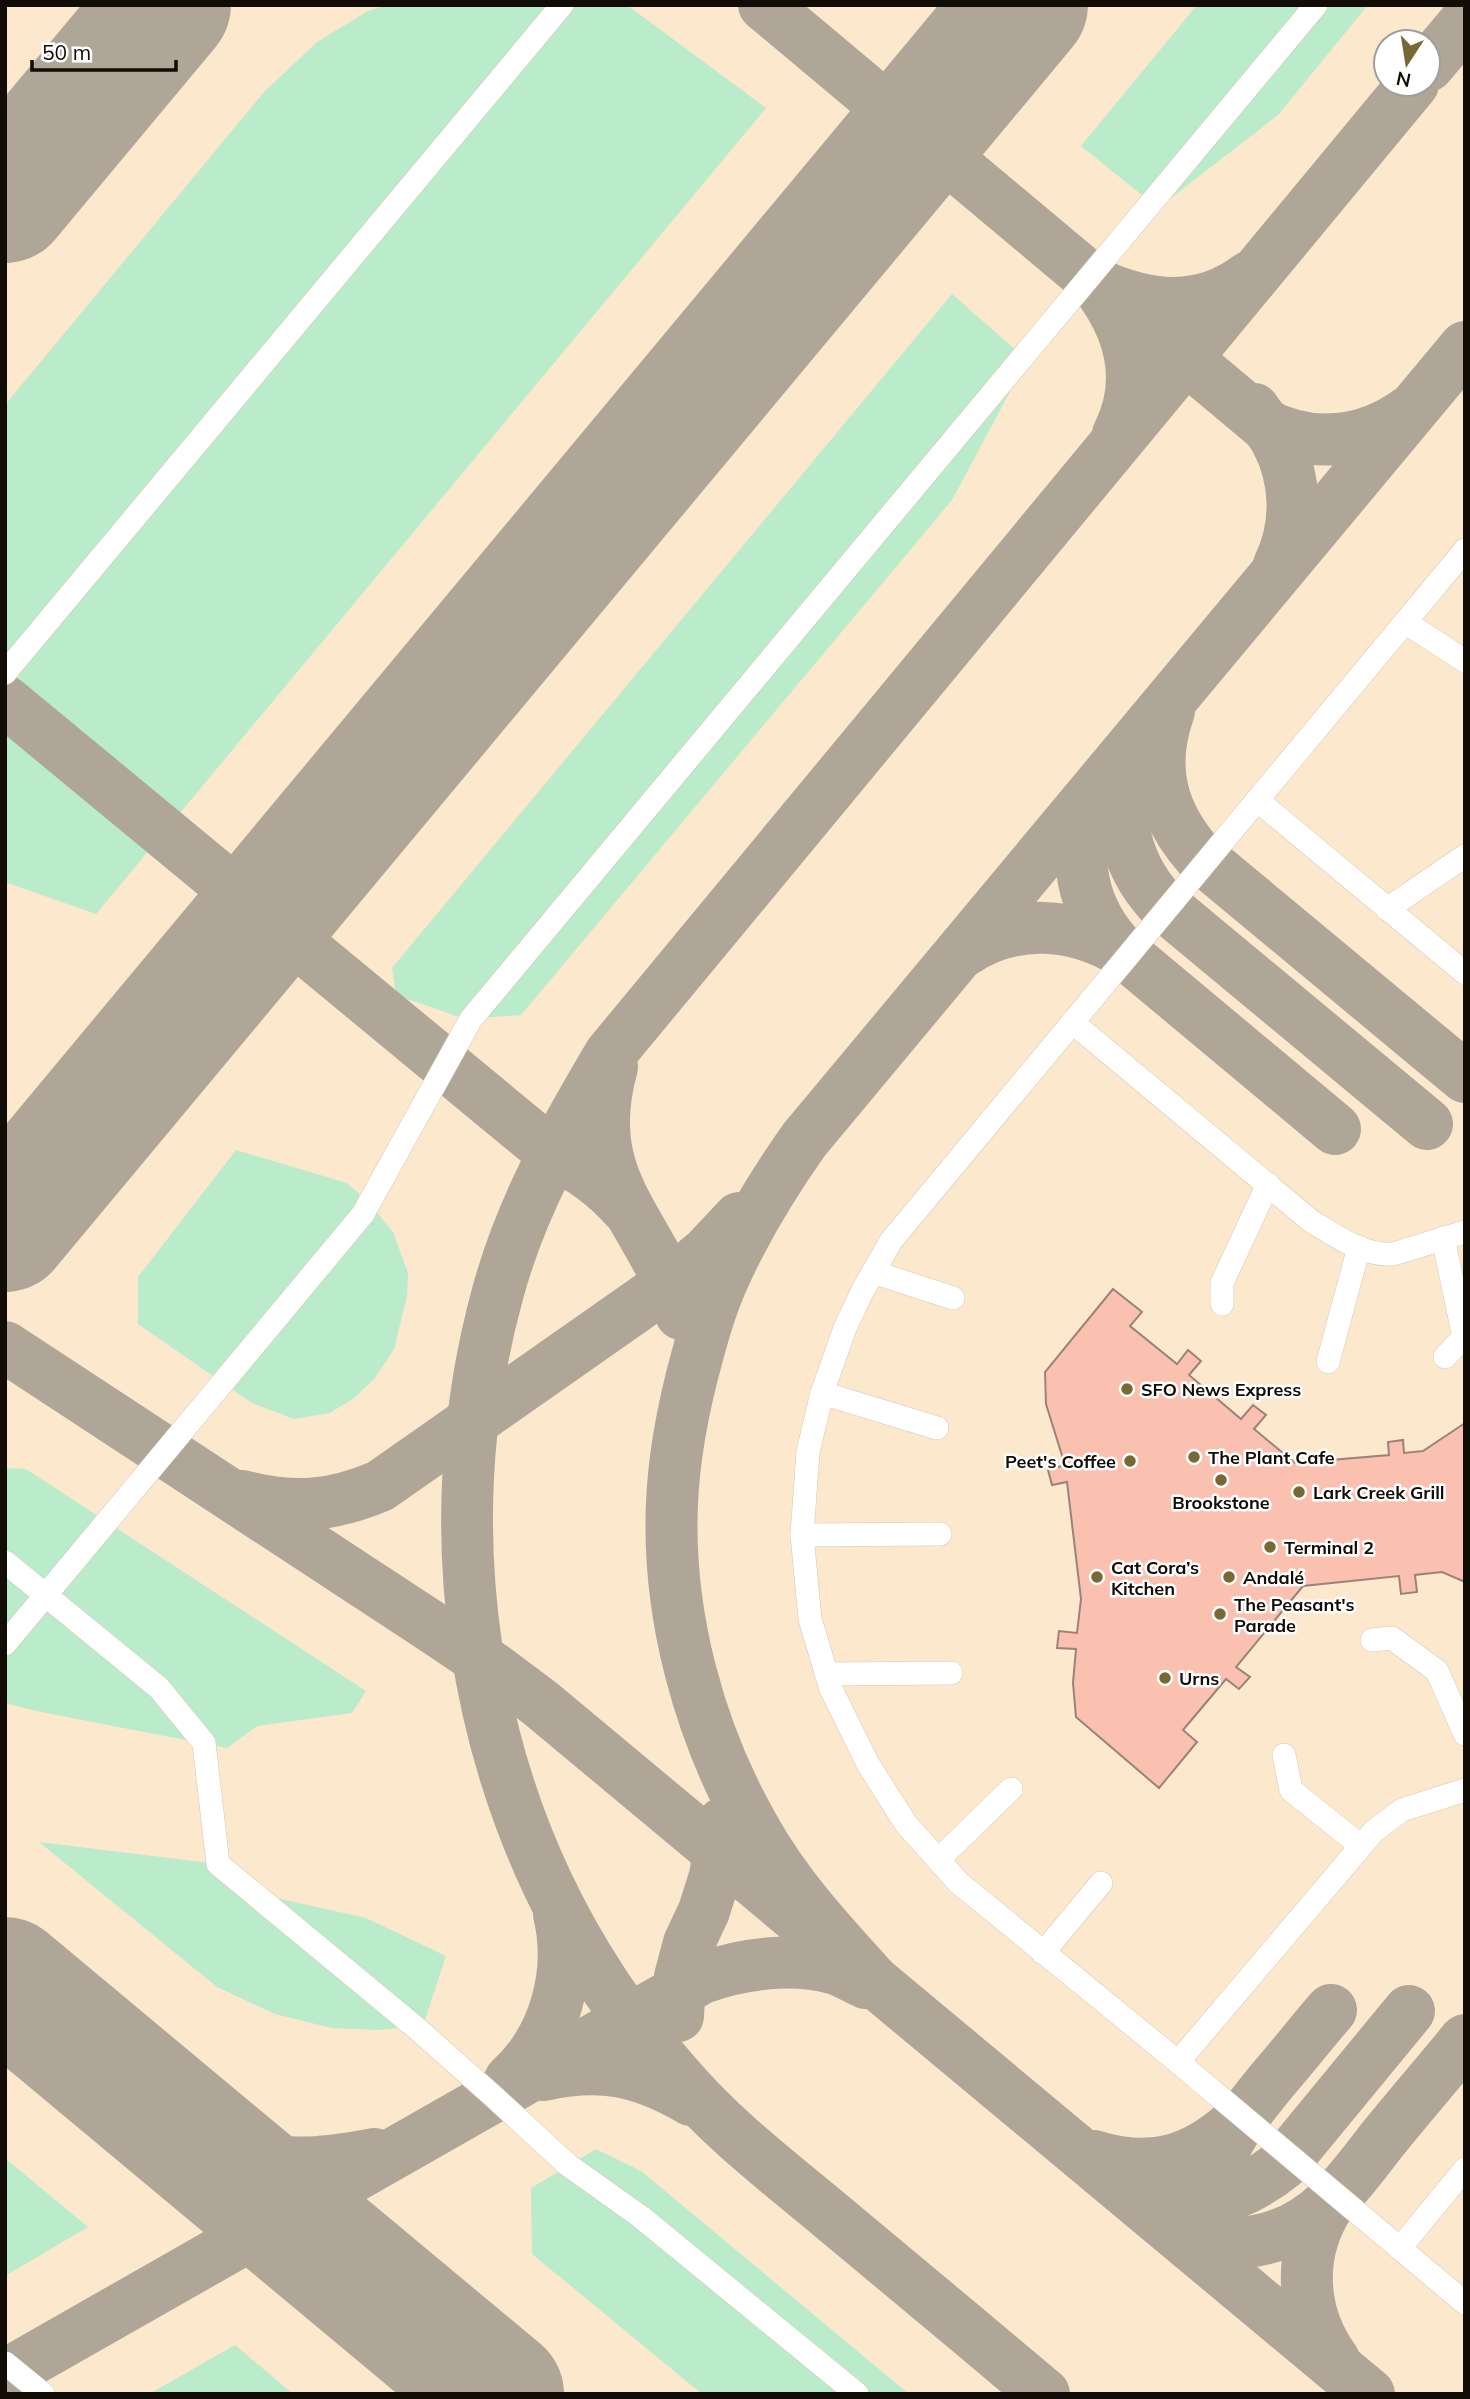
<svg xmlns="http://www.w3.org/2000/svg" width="1470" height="2399" font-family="Mulish,sans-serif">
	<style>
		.built { fill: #fce8cc; fill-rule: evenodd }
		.green { fill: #baebcb }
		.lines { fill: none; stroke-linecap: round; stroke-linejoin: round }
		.taxiway { stroke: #afa698; stroke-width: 52 }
		.runway { stroke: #afa698; stroke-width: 130 }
		.building { fill: #fac1b1; stroke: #9b827a; stroke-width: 2 }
		.minor-casing { stroke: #d7c8b3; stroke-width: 24 }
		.minor { stroke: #fff; stroke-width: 23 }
		.poi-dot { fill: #776835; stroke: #fff; stroke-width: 2.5 }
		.labels { text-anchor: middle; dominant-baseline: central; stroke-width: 5; stroke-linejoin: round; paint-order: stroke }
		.poi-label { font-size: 18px; font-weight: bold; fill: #110c05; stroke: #fff; text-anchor: start }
	</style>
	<rect width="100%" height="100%" fill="#fef2e1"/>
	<path class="built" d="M5 5H1465V2394H5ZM1386 42H1428V84H1386Z"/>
	<g class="green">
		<polygon points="386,5 627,5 766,108 96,914 5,882 5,405 264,92 317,42 368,11"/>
		<polygon points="1197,5 1368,5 1278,115 1158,208 1081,146"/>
		<polygon points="952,294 1027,360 952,500 521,1015 465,1019 396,995 392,968"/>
		<polygon points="236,1150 347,1183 369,1203 393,1232 408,1273 407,1296 394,1349 375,1378 354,1398 330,1413 294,1419 252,1403 138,1324 138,1277"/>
		<polygon points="5,1468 26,1469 366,1691 352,1713 257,1726 227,1748 36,1711 5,1703"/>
		<polygon points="39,1842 218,1864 249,1892 366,1918 446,1956 423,2026 379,2030 332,2028 275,2014 217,1987"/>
		<polygon points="596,2149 641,2171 909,2394 702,2394 532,2254 531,2188"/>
		<polygon points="5,2158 88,2227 5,2276"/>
		<polygon points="235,2345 293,2394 149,2394"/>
	</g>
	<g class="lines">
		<g class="taxiway">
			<path d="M764 5 1264 424C1311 449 1365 443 1408 412"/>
			<polyline points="127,52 176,5"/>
			<polyline points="1428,66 1465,22"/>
			<path d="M1254 409C1261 420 1270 429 1276 440 1297 479 1298 526 1279 565"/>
			<path d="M1118 434C1145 381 1130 328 1095 283 1147 307 1200 314 1249 277"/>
			<path d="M5 701 552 1153C582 1168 605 1184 627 1209"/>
			<path d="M1169 711C1149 767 1161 813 1199 856L1465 1077"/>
			<path d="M1135 747C1110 800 1122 861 1161 903L1427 1124"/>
			<path d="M1094 797C1069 850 1081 911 1123 952L1335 1129"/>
			<path d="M964 951C1014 918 1073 922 1123 952"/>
			<path d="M612 1067C580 1182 650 1218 681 1314"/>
			<polyline points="5,1347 426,1623 496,1670 540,1703 1369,2394"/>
			<path d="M242 1496C294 1509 330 1507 380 1486L670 1283 706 1253 739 1218"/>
			<path d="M871 1978C828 1931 785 1884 754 1828 699 1732 667 1614 672 1503 674 1455 684 1404 697 1357 704 1330 712 1303 724 1277 746 1228 773 1184 804 1140L1465 347"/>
			<polyline points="678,2016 680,1977 689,1943 704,1911 715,1876 723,1823"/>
			<path d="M544 2075C601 2062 641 2071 691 2100"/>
			<path d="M510 2080C555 2039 573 1973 559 1914"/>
			<path d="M158 2110C186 2125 214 2145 245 2155 288 2168 331 2162 374 2154"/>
			<path d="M1094 2156C1152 2174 1195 2161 1239 2120"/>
			<path d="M1136 2192C1188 2216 1241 2198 1283 2164L1409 2011"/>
			<path d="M1330 2203C1297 2252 1300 2313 1334 2360"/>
			<path d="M1176 2228C1226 2256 1288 2242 1328 2204 1350 2184 1368 2157 1386 2135 1412 2103 1439 2072 1465 2040"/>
			<path d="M1215 2232C1198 2170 1238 2122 1275 2077 1294 2055 1312 2032 1331 2010"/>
			<path d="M5 2375 702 1978C744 1963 792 1957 836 1969 846 1972 856 1979 866 1983"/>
			<path d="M1044 2394C973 2334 901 2274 830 2215 777 2171 721 2128 676 2075 651 2046 623 2014 602 1981 470 1779 434 1524 498 1292 522 1204 564 1132 610 1054L1413 84"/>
		</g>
		<g class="runway">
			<polyline points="5,198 166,5"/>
			<polyline points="5,1227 1023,5"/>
			<polyline points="5,1982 499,2394"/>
		</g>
	</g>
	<polygon class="building" points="1113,1289 1142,1312 1130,1326 1177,1364 1188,1350 1201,1361 1189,1375 1241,1419 1253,1405 1266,1415 1254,1429 1295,1463 1389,1455 1388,1442 1403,1440 1404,1453 1423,1451 1465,1423 1465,1582 1442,1572 1415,1575 1417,1592 1401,1594 1399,1576 1303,1586 1236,1667 1250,1677 1239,1689 1226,1679 1183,1730 1197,1742 1159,1788 1076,1717 1073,1683 1076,1649 1057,1648 1059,1631 1077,1633 1081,1599 1067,1482 1052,1485 1048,1470 1065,1465 1046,1404 1045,1372"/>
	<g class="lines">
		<g class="minor-casing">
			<g id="minor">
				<polyline points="1465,550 891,1241 863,1290 845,1328 822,1393 808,1452 802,1535 810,1619 831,1689 868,1764 906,1824 959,1883 1178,2062 1465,2303"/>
				<polyline points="1405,622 1465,661"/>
				<polyline points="5,673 562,5"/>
				<polyline points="1257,800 1465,973"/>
				<polyline points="1387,909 1465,856"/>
				<path d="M1072 1022 1311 1221C1336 1236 1363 1256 1393 1254L1465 1232"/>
				<polyline points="1443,1238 1464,1337 1445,1357"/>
				<polyline points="873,1272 953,1298"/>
				<polyline points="1222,1304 1222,1283 1268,1184"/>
				<polyline points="1328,1362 1359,1247"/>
				<polyline points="822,1393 937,1428"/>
				<polyline points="802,1535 940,1534"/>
				<polyline points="5,1562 159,1688 204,1743 218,1864 414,2026 493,2096 568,2165 641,2217 857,2394"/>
				<polyline points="1372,1640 1392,1638 1437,1671 1465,1734"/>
				<polyline points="5,1644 363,1214 471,1019 1316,5"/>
				<polyline points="826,1674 951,1673"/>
				<polyline points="1284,1755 1291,1790 1361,1846"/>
				<polyline points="938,1860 1011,1789"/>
				<polyline points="1043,1953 1101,1883"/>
				<polyline points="1178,2062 1374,1831 1402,1810 1465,1790"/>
				<polyline points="1400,2248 1465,2169"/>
				<polyline points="5,2363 43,2394"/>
			</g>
		</g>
		<use href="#minor" class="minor"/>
	</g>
	<g class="poi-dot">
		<circle cx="1127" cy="1389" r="7"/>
		<circle cx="1194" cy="1457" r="7"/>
		<circle cx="1130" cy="1461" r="7"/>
		<circle cx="1221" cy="1480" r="7"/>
		<circle cx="1299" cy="1492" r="7"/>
		<circle cx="1270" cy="1547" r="7"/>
		<circle cx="1097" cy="1577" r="7"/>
		<circle cx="1229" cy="1577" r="7"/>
		<circle cx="1220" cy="1614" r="7"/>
		<circle cx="1165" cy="1678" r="7"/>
	</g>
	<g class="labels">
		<g class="poi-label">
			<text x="1141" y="1389">SFO News Express</text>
			<text x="1208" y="1457">The Plant Cafe</text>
			<text x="1116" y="1461" text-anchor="end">Peet's Coffee</text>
			<text x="1313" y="1492">Lark Creek Grill</text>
			<text x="1221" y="1502" text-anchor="middle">Brookstone</text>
			<text x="1284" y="1547">Terminal 2</text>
			<text x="1111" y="1567">Cat Cora’s<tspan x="1111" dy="21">Kitchen</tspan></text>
			<text x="1243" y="1577">Andalé</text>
			<text x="1234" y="1604">The Peasant's<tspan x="1234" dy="21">Parade</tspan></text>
			<text x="1179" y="1678">Urns</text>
		</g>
	</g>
	<rect width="1470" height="2399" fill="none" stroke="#110c05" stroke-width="14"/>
	<g transform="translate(1407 63) rotate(192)"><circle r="33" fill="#ffffff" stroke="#a09e9b" stroke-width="2"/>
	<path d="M0-5L12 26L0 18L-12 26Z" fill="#776835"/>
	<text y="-10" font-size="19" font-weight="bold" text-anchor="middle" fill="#110c05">N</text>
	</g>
	<path d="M32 60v10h144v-10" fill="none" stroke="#110c05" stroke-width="3.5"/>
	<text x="42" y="60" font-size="21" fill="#110c05" stroke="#ffffff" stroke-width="5" paint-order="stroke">50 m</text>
</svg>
